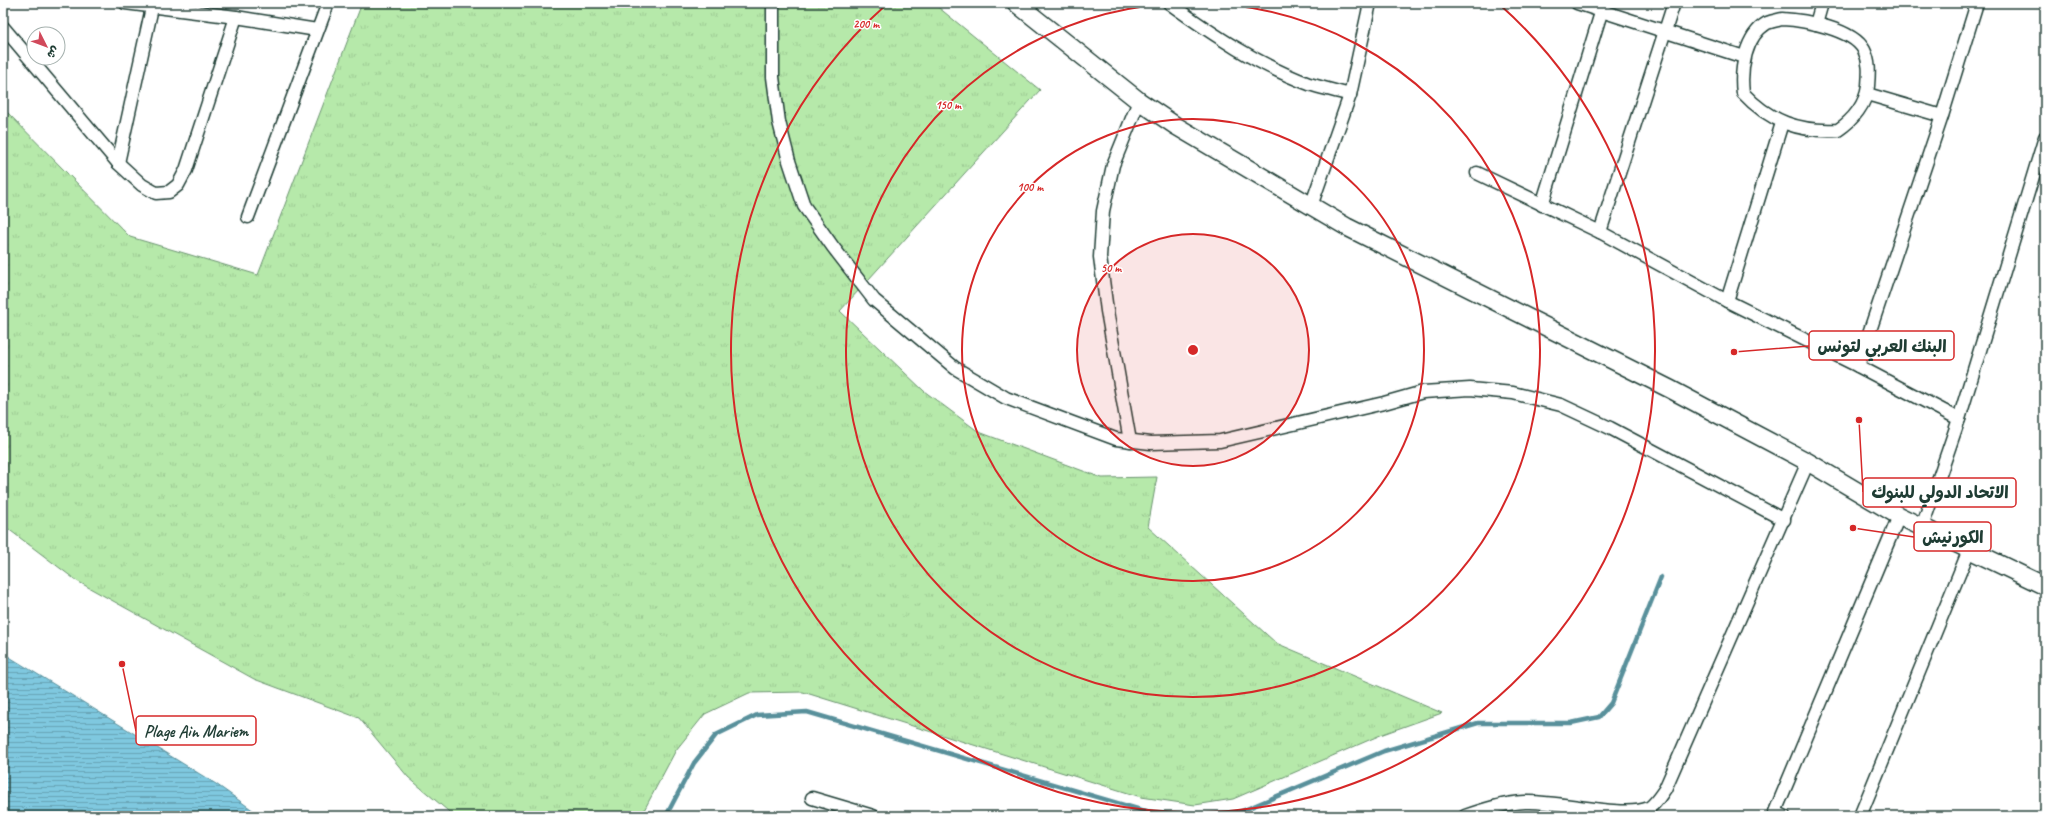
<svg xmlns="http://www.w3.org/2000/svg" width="2048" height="819" font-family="Caveat,'Playpen Sans Arabic',sans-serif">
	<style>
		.grass { fill: url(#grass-tufts); stroke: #6a936f }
		.water { fill: url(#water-rules); stroke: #59909b }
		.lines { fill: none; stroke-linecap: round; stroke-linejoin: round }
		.stream { stroke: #59909b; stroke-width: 4.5 }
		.minor-casing { stroke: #1f3d34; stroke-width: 15 }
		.secondary-casing { stroke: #1f3d34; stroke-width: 20 }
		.minor { stroke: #fff; stroke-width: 12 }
		.secondary { stroke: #fff; stroke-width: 17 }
		.ring { fill: none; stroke: #d62828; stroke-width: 2 }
		.centre { fill: #d62828; stroke: #fff; stroke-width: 2 }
		.ring-label { font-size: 12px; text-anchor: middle; font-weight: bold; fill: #d62828; stroke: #fff; stroke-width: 3; stroke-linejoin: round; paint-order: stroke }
		.leader { fill: none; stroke: #d62828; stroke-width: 1.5 }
		.callout-dot { fill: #d62828; stroke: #fff; stroke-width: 1.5 }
		.callout { fill: #fff; stroke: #d62828; stroke-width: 1.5 }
		.callout-label { font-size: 17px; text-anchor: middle; font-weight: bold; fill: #1f3d34 }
	</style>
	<defs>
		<pattern id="grass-tufts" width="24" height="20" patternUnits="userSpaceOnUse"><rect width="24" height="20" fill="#b6e9aa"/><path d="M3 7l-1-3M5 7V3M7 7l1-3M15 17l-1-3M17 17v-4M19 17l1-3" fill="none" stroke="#9cc993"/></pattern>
		<pattern id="water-rules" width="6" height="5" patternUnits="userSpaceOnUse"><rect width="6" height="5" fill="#7fc8df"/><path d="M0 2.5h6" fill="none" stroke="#67a4b6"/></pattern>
	</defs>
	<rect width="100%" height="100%" fill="#fff"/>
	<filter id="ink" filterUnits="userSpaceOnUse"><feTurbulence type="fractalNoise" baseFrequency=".025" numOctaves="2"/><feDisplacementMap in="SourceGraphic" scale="8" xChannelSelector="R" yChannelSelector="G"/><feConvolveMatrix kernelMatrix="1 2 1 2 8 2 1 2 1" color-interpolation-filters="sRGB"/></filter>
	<g filter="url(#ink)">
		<polygon class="grass" points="362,3 933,3 1040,90 840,311 924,391 979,432 1102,478 1157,477 1148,527 1276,643 1442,713 1383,734 1233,799 1195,805 1141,797 803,692 749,693 705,714 676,750 641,816 454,816 408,777 359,718 254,679 77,581 3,525 3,108 130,237 258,275"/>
		<polygon class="water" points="3,653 216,784 261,816 3,816"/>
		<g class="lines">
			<g class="stream">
				<polyline points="666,816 694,763 716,735 757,715 807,712 1141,810 1174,816"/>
				<polyline points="1230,816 1384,751 1478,723 1571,723 1599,717 1611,703 1661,577"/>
			</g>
			<g class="minor-casing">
				<g id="minor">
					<polyline points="125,3 236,17 317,30"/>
					<polyline points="773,3 773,77 779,122 789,161 804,206 833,247 874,300 955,368 1006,398 1116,439 1151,443 1220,441 1384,403 1423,392 1470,389 1513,393 1561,405 1610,428 1784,520"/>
					<path d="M1169 3C1212 34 1258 65 1309 84 1322 88 1337 91 1350 95"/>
					<polyline points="1577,3 1744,57"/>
					<path d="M1782 19C1804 20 1853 29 1864 50 1870 62 1869 73 1868 86 1866 104 1853 120 1838 130 1799 132 1770 122 1743 93 1740 70 1745 36 1767 23 1772 21 1778 20 1782 19Z"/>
					<polyline points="1816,24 1822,3"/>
					<polyline points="3,27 118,163 142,185 156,193 169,192 178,185 186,170 236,17"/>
					<polyline points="1867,94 1942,116"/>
					<polyline points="118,163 153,3"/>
					<polyline points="1477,173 1600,232 1727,301 1858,366 1959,419"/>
					<polyline points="1542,205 1604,3"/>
					<polyline points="1311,206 1350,95 1370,3"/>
					<polyline points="248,217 328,3"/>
					<polyline points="1600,232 1674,3"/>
					<polyline points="1727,301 1782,123"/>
					<polyline points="1858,366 1942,116 1977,3"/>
					<polyline points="1130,441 1107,311 1100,257 1103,211 1113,165 1139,101"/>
					<polyline points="1922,527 1959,419 2045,137"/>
					<polyline points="812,798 873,816"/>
					<path d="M1465 816C1485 809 1504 803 1525 802 1557 800 1623 819 1649 808 1656 803 1660 796 1665 789L1808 462"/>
					<polyline points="1784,816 1775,812 1899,516"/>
					<polyline points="1860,816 1969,550"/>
				</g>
			</g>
			<g class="secondary-casing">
				<polyline id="secondary" points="1016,3 1139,101 1176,126 1347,227 1670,389 1808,462 1899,516 2045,586"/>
			</g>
			<use href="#minor" class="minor"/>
			<use href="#secondary" class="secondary"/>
		</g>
	</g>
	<circle cx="1193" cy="350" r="116" fill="#d62828" fill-opacity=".12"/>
	<g class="ring">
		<circle cx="1193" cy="350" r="116"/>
		<circle cx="1193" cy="350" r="231"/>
		<path d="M1196 3A347 347 0 1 1 1190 3"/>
		<path d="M1499 4A462 462 0 1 1 887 4"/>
	</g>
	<circle cx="1193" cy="350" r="6" class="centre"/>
	<g class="ring-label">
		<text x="866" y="28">200 m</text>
		<text x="948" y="109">150 m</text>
		<text x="1030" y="191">100 m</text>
		<text x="1111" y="272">50 m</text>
	</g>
	<path class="leader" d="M1734 352L1809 346M1859 420L1863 492M1853 528L1914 537M122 664L136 731"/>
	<g class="callout-dot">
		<circle cx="1734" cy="352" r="4"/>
		<circle cx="1859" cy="420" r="4"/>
		<circle cx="1853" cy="528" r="4"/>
		<circle cx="122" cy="664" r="4"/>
	</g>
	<g class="callout">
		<rect x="1809" y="331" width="145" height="29" rx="4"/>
		<rect x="1863" y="478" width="153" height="29" rx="4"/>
		<rect x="1914" y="522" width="77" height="29" rx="4"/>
		<rect x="136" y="716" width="120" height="29" rx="4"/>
	</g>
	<g class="callout-label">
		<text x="1882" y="352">البنك العربي لتونس</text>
		<text x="1940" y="498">الاتحاد الدولي للبنوك</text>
		<text x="1953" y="543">الكورنيش</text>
		<text x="196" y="737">Plage Ain Mariem</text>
	</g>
	<rect width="2048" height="819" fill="none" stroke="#fff" stroke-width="16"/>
	<rect x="8" y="8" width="2032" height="803" fill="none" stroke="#1f3d34" stroke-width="1.5" filter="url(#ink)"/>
	<g transform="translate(46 46) rotate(132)"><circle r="19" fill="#ffffff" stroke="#a5b1ae"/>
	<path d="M0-3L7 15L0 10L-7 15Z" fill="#d1495b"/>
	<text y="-6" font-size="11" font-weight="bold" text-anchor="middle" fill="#1f3d34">ش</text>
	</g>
</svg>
